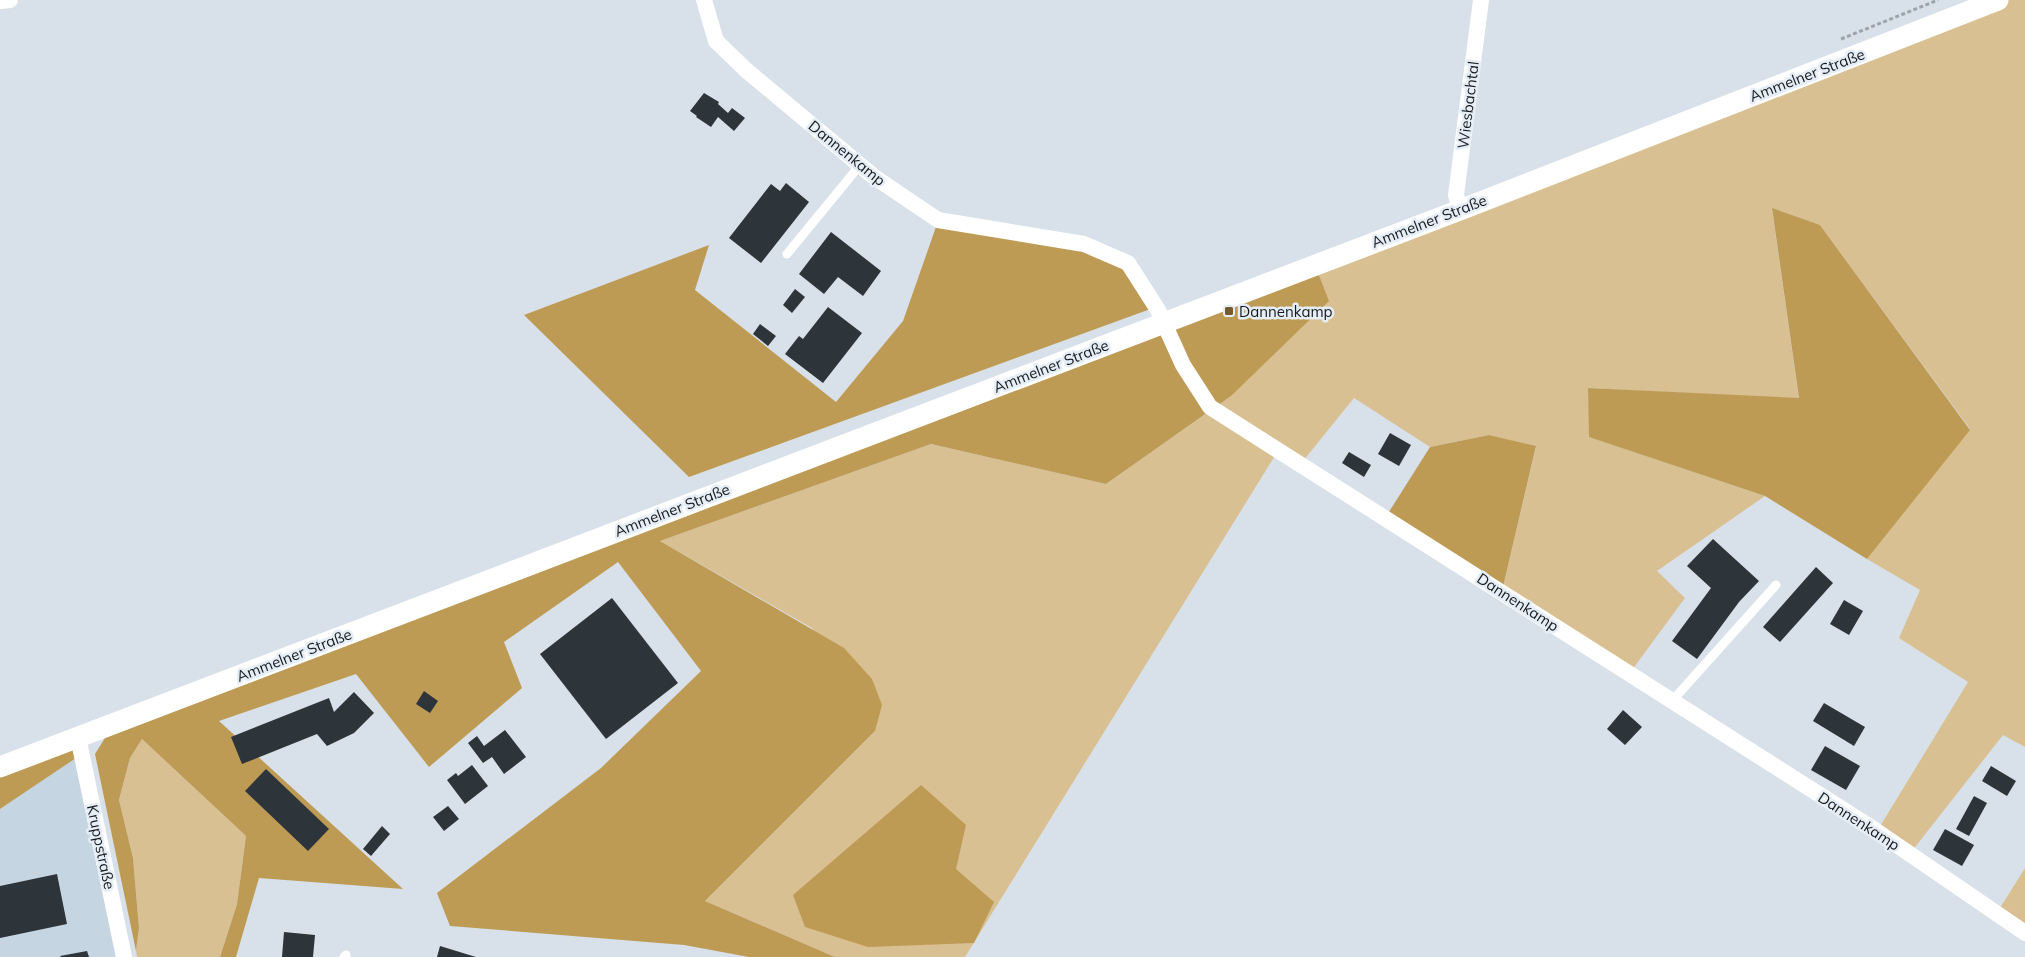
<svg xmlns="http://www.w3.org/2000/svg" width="2025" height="957" font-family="Mulish,sans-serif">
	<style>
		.built { fill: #c6d5e2 }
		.green { fill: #d9c092 }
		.forest { fill: #be9b55 }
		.building { fill: #2d343a }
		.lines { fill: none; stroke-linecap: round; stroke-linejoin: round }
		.path { stroke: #9da4ab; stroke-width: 3; stroke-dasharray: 4 2.5; stroke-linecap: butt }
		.service { stroke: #fff; stroke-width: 9 }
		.minor { stroke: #fff; stroke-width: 16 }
		.tertiary { stroke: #fff; stroke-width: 21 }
		.poi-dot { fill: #745c2c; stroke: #e5eef6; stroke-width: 2 }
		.labels { text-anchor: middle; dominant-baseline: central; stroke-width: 5; stroke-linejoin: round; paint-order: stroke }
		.street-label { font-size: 15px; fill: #171a1d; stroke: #e5eef6 }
		.poi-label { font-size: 15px; fill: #171a1d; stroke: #e5eef6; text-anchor: start }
	</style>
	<rect width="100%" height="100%" fill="#d8e1e9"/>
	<polygon class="built" points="76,758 117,957 0,957 0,809"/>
	<g class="green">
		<polygon points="1991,0 2025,0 2025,747 2003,735 1912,851 1879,828 1968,682 1899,638 1920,590 1867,559 1970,429 1820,225 1772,209 1799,399 1588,388 1590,437 1765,496 1657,571 1685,598 1632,670 1503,587 1536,447 1489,435 1430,447 1354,398 1303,461 1216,406 1231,396 1316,268"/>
		<polygon points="1210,411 1276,454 965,957 835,957 705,901 875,731 812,628 660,541 931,444 1106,484"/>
		<polygon points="142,739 246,836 237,904 220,957 137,957 136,951 139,928 133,858 119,800 130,758"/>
		<polygon points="2025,868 2025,930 1998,911"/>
	</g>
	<g class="forest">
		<polygon points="1772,208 1820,225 1970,430 1867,559 1765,496 1589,437 1588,388 1799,398"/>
		<polygon points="937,224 1083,246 1127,265 1156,307 689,477 524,315 709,245 695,290 836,402 903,321"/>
		<polygon points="1316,268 1329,301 1231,396 1106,484 931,444 660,541 844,648 872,679 882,705 875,731 705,901 835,957 749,957 684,945 450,926 437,893 601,768 701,671 618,562 504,642 522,688 429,767 356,674 219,721 403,889 259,878 236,957 220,957 237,904 246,836 142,739 130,758 119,800 133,858 139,928 136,951 95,754 105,738"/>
		<polygon points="1489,435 1536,446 1503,587 1387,515 1430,447"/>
		<polygon points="74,744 76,758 0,809 0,772"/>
		<polygon points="921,785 966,825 956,869 994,902 974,943 868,947 805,927 793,895"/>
	</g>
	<g class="building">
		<polygon points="704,93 719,102 718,104 728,113 732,108 745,118 734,131 718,117 711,127 696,117 697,116 690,111"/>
		<polygon points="786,183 809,202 761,263 729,238 771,184 780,191"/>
		<polygon points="831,232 881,271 863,296 838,277 824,294 799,274"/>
		<polygon points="795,289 805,297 792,313 783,305"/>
		<polygon points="828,307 862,333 823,383 785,354 799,336 803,339"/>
		<polygon points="760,324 776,336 768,346 753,334"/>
		<polygon points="1390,433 1411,445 1399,466 1378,454"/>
		<polygon points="1349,452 1371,465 1364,477 1342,463"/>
		<polygon points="1713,539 1759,581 1739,602 1697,659 1672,641 1711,588 1687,566"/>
		<polygon points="1816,567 1833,583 1780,642 1763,627"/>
		<polygon points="612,598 678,683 606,739 540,654"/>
		<polygon points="1844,600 1863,611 1849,635 1830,624"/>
		<polygon points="424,691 438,701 430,713 416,704"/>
		<polygon points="354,692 374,713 354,733 327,746 317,734 242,764 231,737 329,698 334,712"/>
		<polygon points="1824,703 1865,727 1854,746 1813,721"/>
		<polygon points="1623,710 1642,727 1625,745 1607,729"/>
		<polygon points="505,730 526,757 504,774 492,757 483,763 468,743 477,736 484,746"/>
		<polygon points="1825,746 1860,766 1846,790 1811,770"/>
		<polygon points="472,765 488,786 465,804 447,780 456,773 458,776"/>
		<polygon points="1991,766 2016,781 2007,796 1982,781"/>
		<polygon points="266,769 329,829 308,851 245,791"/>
		<polygon points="1974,796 1987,803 1969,836 1956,829"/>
		<polygon points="448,806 459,819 444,831 433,817"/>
		<polygon points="382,826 390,834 371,856 363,849"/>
		<polygon points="1945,829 1974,845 1962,866 1933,850"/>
		<polygon points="57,874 67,924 0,938 0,886"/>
		<polygon points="284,932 315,935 313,957 282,957"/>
		<polygon points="440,946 476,957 437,957"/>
		<polygon points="87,951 89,957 61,957 60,956"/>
	</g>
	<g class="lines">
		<polyline class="path" points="1841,39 1938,0"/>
		<g class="service">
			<polyline points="787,254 860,165"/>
			<polyline points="1672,701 1776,585"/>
			<polyline points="344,957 346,955"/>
		</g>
		<g class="minor">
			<polyline points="704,0 716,41 746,70 873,176 938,220 1084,244 1128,263 1158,310 1183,365 1210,407 1872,828 2025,933"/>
			<polyline points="0,1 10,0"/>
			<polyline points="1460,210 1456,195 1481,0"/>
			<polyline points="78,737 124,957"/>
		</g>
		<polyline class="tertiary" points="0,767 1460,210 1998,0"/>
	</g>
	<rect class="poi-dot" x="1224" y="306" width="10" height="10" rx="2.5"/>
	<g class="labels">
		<g class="street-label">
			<text transform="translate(1807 75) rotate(-21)">Ammelner Straße</text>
			<text transform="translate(1468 105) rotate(-83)">Wiesbachtal</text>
			<text transform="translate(847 153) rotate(39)">Dannenkamp</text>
			<text transform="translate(1429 221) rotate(-21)">Ammelner Straße</text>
			<text transform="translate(1051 366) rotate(-21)">Ammelner Straße</text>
			<text transform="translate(672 510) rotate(-21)">Ammelner Straße</text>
			<text transform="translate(1518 602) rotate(33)">Dannenkamp</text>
			<text transform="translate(294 655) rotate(-21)">Ammelner Straße</text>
			<text transform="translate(1859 821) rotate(33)">Dannenkamp</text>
			<text transform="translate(101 847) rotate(78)">Kruppstraße</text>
		</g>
		<g class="poi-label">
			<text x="1239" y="311">Dannenkamp</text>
		</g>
	</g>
</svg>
